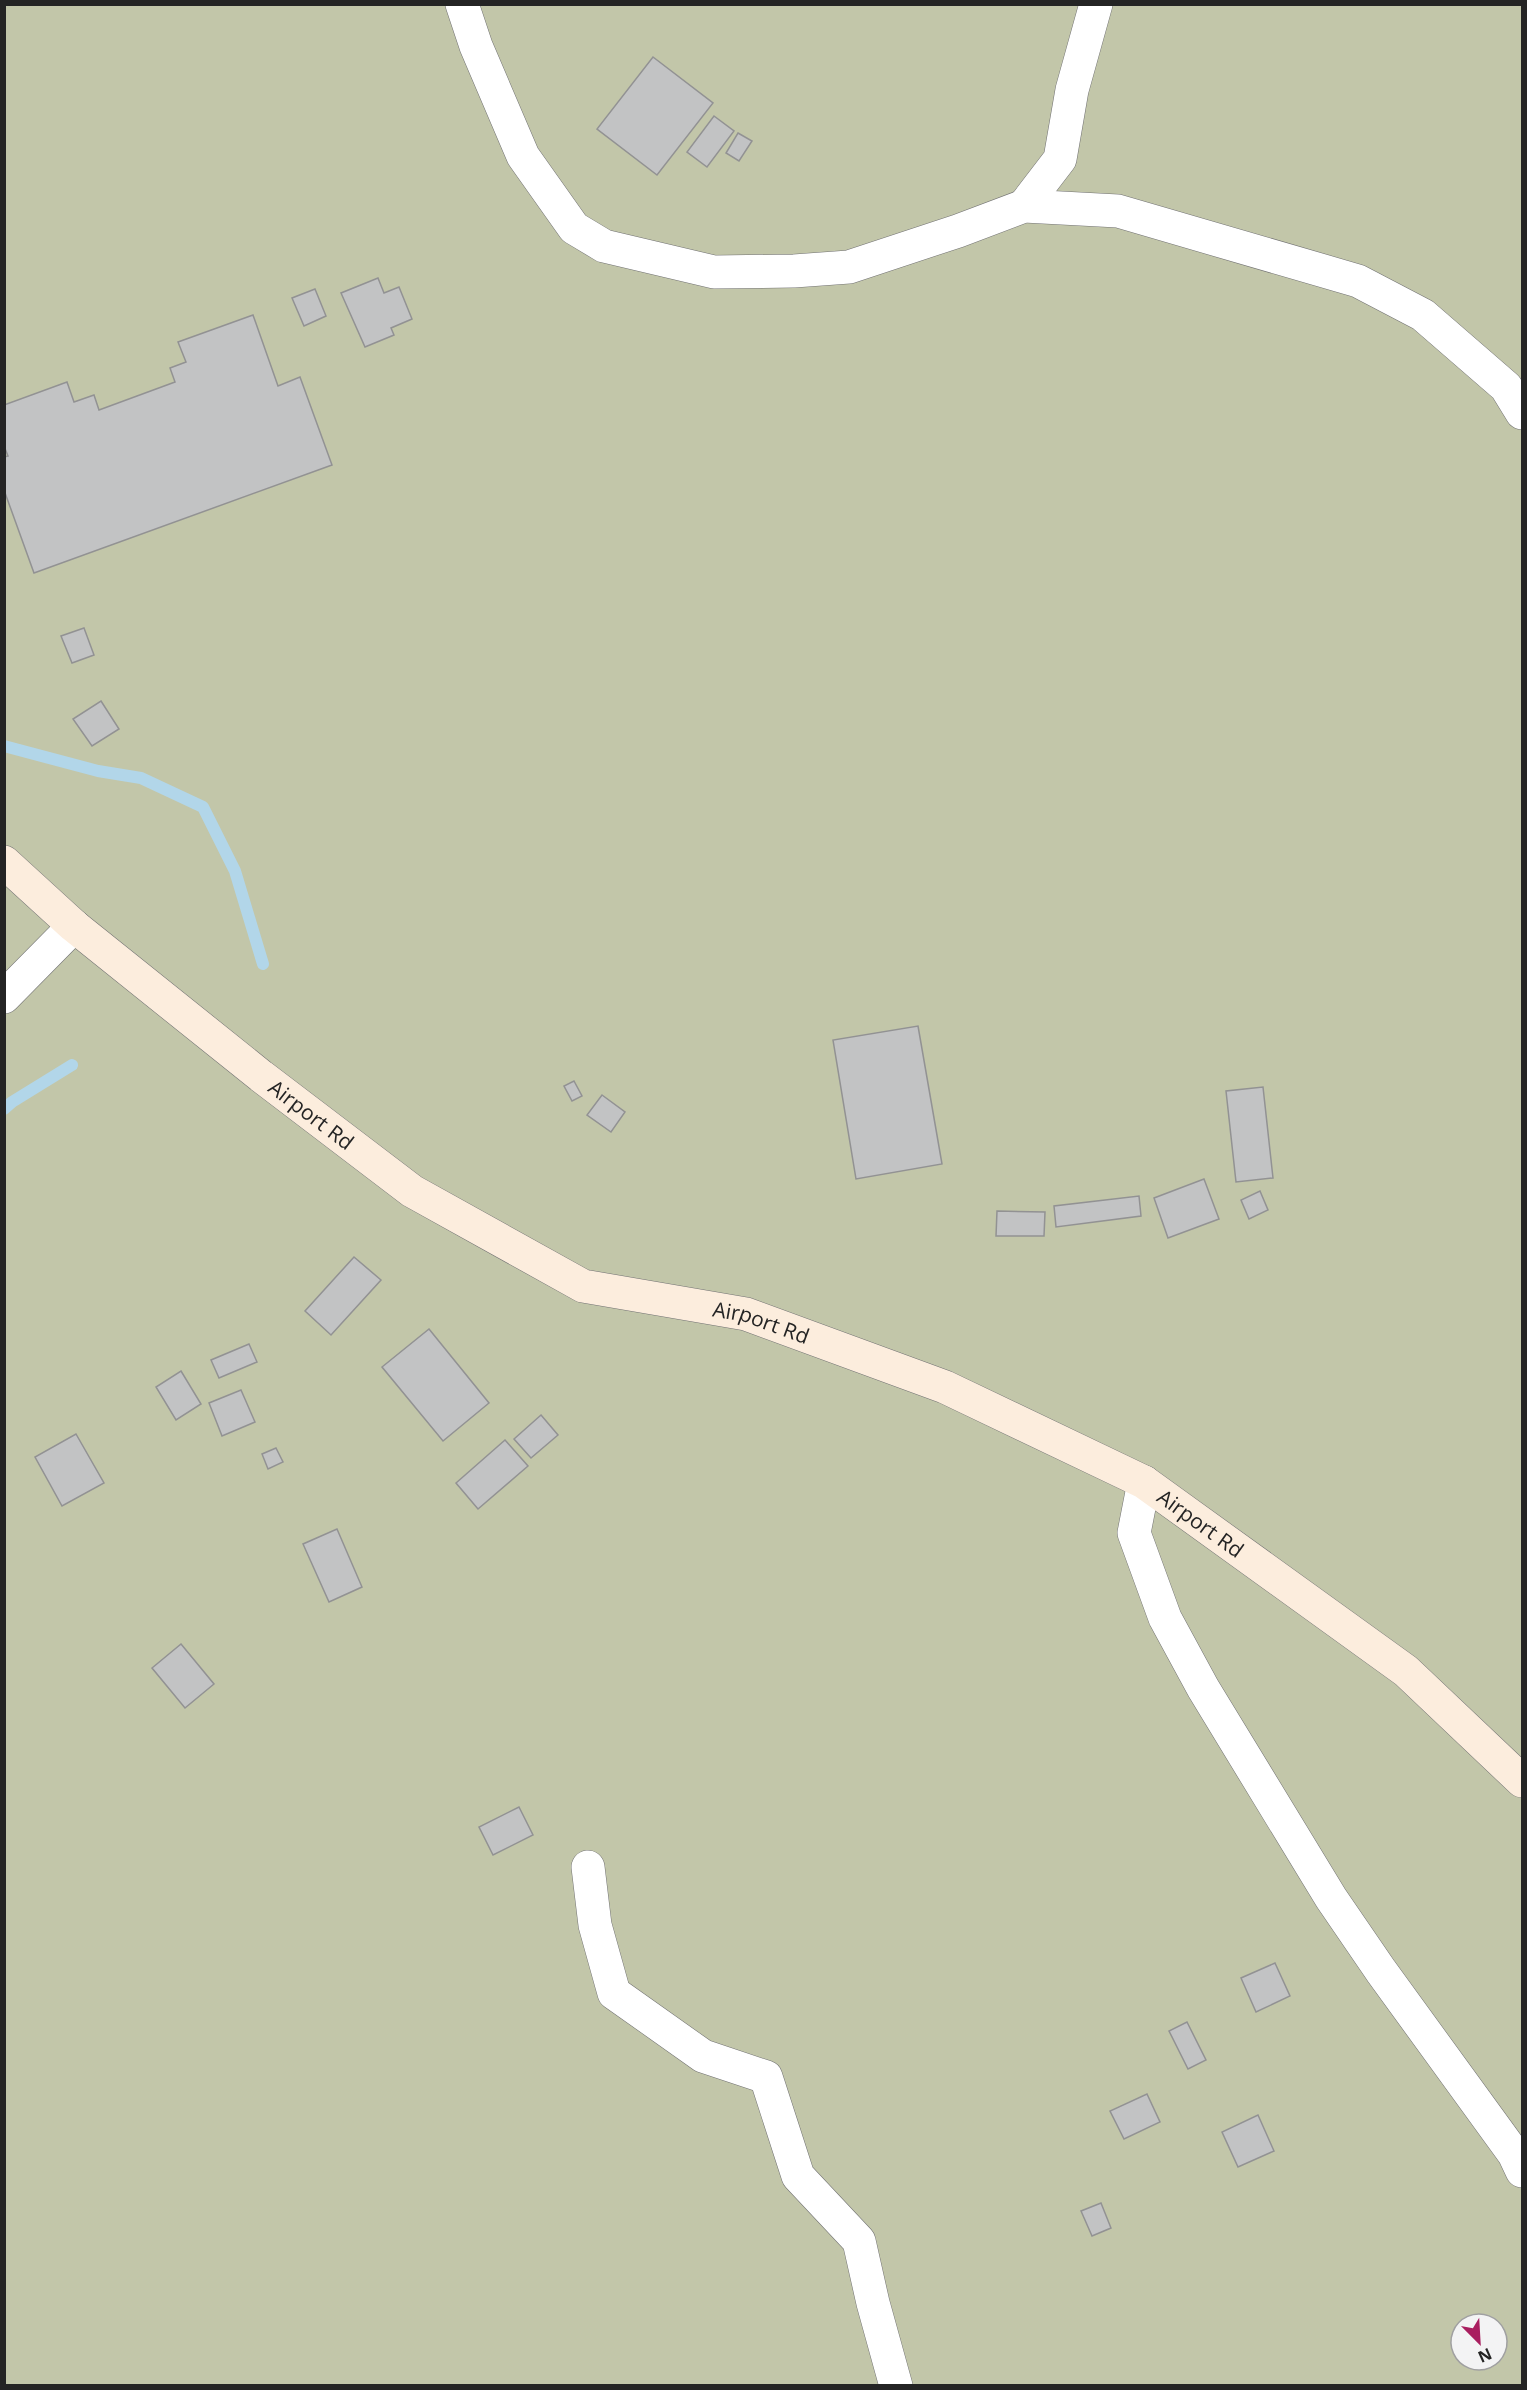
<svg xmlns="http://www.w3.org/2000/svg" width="1527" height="2390" font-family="'Open Sans',sans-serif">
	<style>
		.green { fill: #c2c6a9; fill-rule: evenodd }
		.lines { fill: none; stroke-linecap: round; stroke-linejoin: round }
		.stream { stroke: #b2d6e9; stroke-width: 12 }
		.building { fill: #c2c3c4; stroke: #929293; stroke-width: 1.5 }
		.street-casing { stroke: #727273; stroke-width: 34 }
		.secondary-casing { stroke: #727273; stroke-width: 34 }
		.street { stroke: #fff; stroke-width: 33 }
		.secondary { stroke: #fceddd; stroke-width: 33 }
		.labels { text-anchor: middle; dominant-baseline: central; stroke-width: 4.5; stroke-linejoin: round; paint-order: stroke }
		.street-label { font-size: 21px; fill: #242424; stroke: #f3f3f4 }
	</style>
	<rect width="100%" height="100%" fill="#f3f3f4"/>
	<path class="green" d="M5 5H1522V2385L5 2386ZM1461 2324H1497V2360H1461Z"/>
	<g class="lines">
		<g class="stream">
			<polyline points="4,746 98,771 141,778 203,807 235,871 263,964"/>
			<polyline points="4,1109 12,1102 72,1065"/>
		</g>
	</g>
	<g class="building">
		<polygon points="653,57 713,103 657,175 597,129"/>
		<polygon points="714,116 734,131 707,167 687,152"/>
		<polygon points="738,133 752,141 739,161 726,153"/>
		<polygon points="378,278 384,293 399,287 412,319 391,328 394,335 365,347 341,293"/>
		<polygon points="315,289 326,316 304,326 292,298"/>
		<polygon points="253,315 278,386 300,377 332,465 34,573 4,490 4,457 8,456 4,446 4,405 67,382 74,402 94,395 99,410 175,382 170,368 186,362 178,342"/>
		<polygon points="84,628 94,655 72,663 61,636"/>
		<polygon points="101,701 119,729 92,746 73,719"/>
		<polygon points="918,1026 942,1164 856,1179 833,1040"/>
		<polygon points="574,1081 582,1096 572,1101 564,1086"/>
		<polygon points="1263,1087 1273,1178 1236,1182 1226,1091"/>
		<polygon points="602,1095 625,1112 611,1132 587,1115"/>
		<polygon points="1204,1179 1219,1219 1168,1238 1154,1198"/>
		<polygon points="1260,1191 1268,1210 1249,1219 1241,1200"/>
		<polygon points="1139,1196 1141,1216 1056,1227 1054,1206"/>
		<polygon points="997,1211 1045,1212 1044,1236 996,1236"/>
		<polygon points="354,1257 381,1280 331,1335 305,1311"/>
		<polygon points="429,1329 489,1403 443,1441 382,1367"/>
		<polygon points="249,1344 257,1362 219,1378 211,1360"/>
		<polygon points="181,1371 201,1404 176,1420 156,1387"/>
		<polygon points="241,1390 255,1422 222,1436 209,1403"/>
		<polygon points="541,1415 558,1435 531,1458 514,1439"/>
		<polygon points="76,1434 104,1483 62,1506 35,1457"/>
		<polygon points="505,1440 528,1466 478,1509 456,1483"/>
		<polygon points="276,1448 283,1462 268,1469 262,1454"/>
		<polygon points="337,1529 362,1587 329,1602 303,1544"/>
		<polygon points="181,1644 214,1684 185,1708 152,1668"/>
		<polygon points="519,1807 533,1835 493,1855 479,1827"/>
		<polygon points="1275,1963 1290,1996 1256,2012 1241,1978"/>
		<polygon points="1187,2022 1206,2060 1188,2069 1169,2031"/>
		<polygon points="1147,2094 1160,2122 1124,2139 1110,2111"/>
		<polygon points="1258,2115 1274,2151 1238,2167 1222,2132"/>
		<polygon points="1101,2203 1111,2228 1092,2236 1081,2211"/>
	</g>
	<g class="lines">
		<g class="street-casing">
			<g id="street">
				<polyline points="462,4 476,46 523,156 574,228 604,246 714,272 794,271 849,267 958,231 1024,206 1118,211 1358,281 1423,315 1506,387 1522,413"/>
				<polyline points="1024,206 1060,159 1072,90 1096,4"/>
				<polyline points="4,997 74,926"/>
				<polyline points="1144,1482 1134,1533 1165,1618 1203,1688 1331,1898 1381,1971 1514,2154 1522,2171"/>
				<polyline points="588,1867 595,1925 614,1993 703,2056 766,2077 798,2176 859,2241 873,2303 896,2386"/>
			</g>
		</g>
		<g class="secondary-casing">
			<g id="secondary">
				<path id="s1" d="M4 862 74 926 261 1076 412 1191 583 1286 746 1314 945 1387 1144 1482 1406 1671 1522 1781"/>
			</g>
		</g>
		<use href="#street" class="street"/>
		<use href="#secondary" class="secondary"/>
	</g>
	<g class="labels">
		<g class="street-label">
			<text stroke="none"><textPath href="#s1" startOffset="398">Airport Rd</textPath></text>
			<text stroke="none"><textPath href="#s1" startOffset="902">Airport Rd</textPath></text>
			<text stroke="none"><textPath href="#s1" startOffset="1388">Airport Rd</textPath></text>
		</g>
	</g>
	<rect width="1527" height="2390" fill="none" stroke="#242424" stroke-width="12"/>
	<g transform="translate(1479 2342) rotate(156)"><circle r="28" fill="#f3f3f4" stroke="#a0a0a1" stroke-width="1.5"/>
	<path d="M0-4.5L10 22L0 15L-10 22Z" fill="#a91e5f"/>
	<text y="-9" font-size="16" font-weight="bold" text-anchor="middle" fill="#242424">N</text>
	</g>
</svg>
